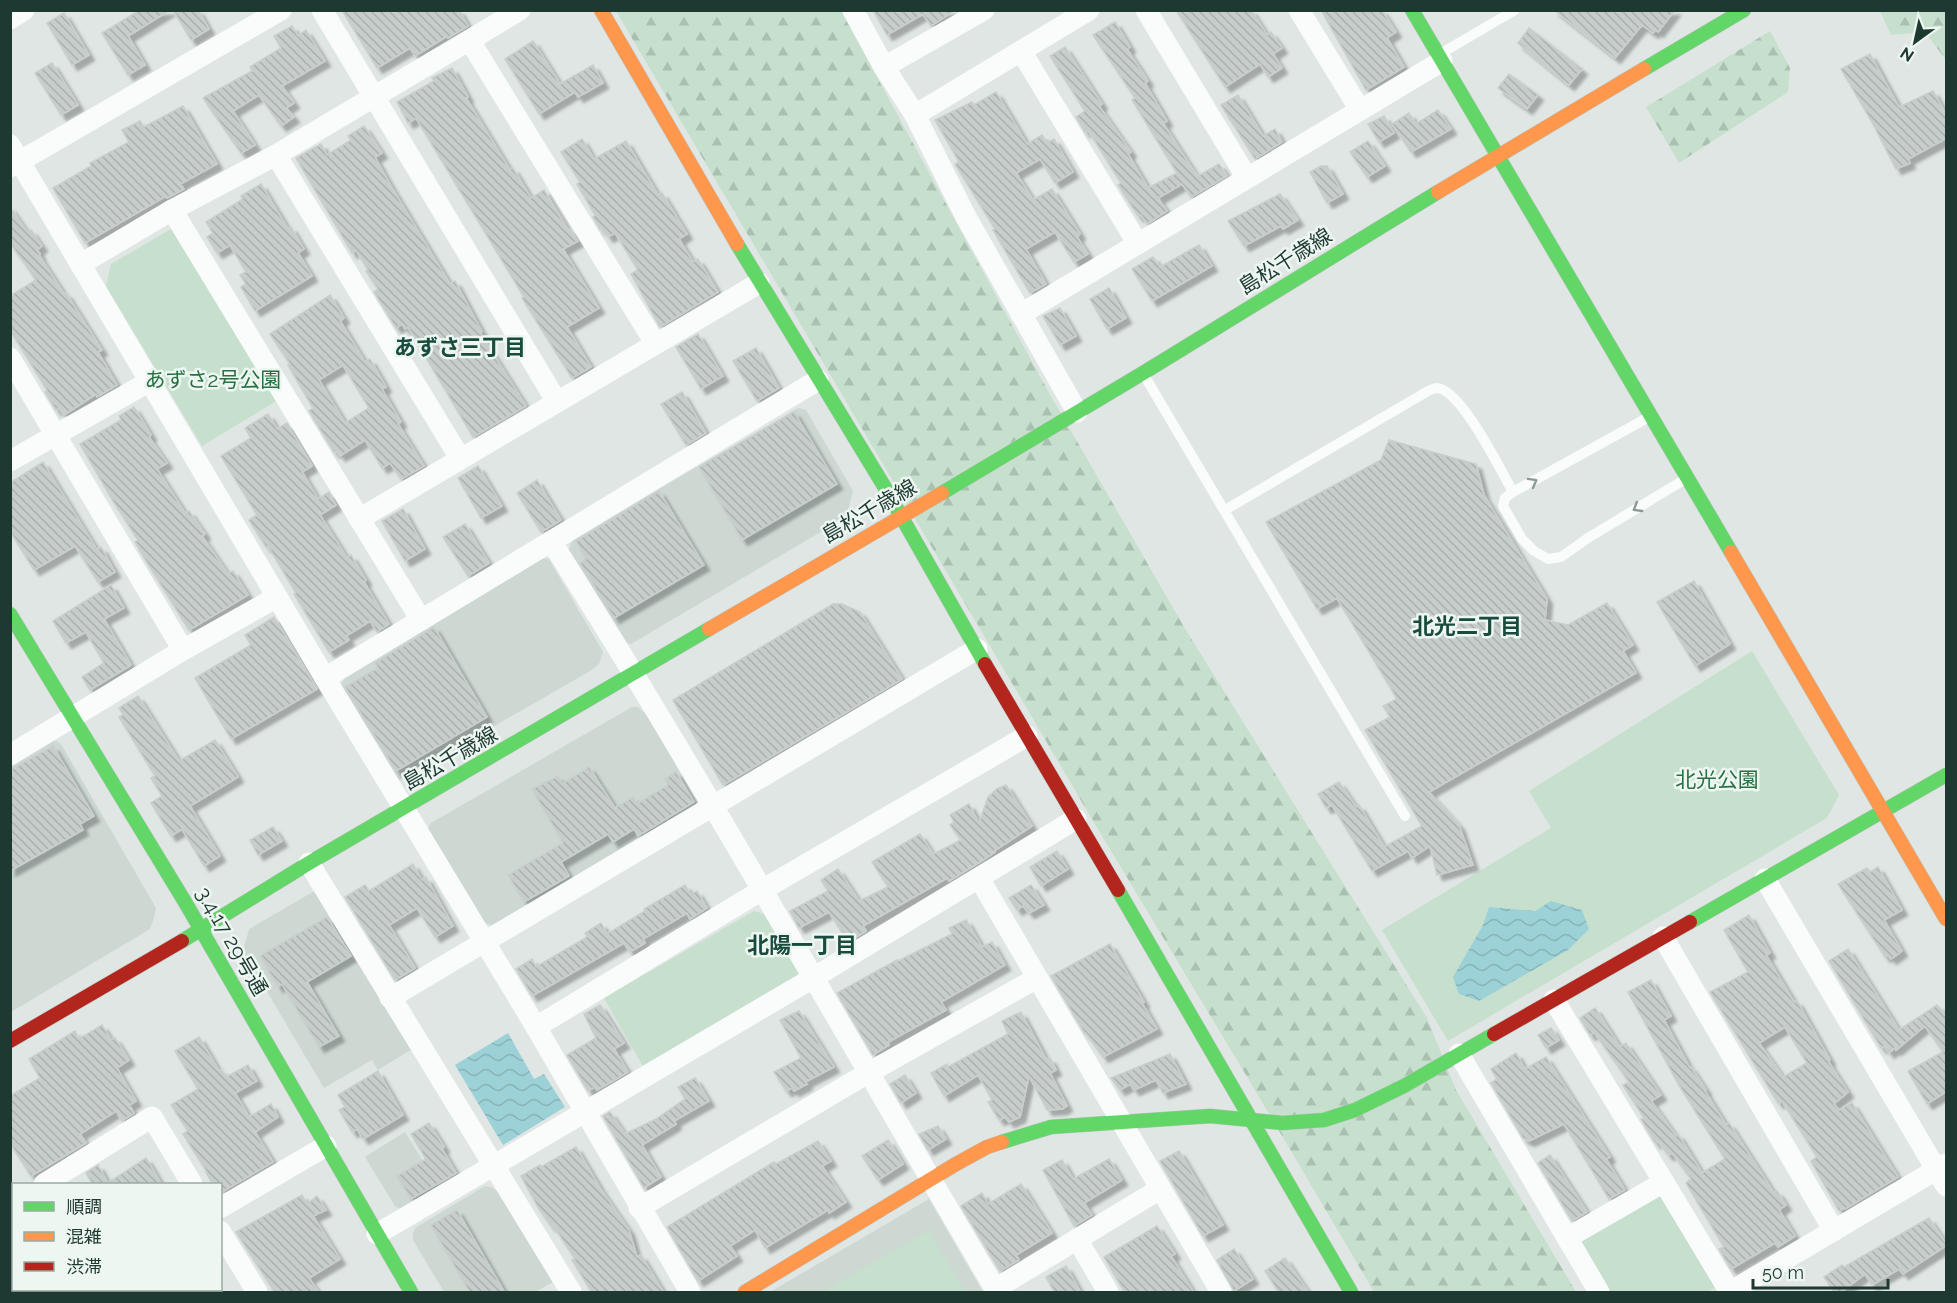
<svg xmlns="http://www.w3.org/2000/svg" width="1957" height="1303" font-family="Raleway,'Noto Sans JP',sans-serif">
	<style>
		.built { fill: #cdd8d3 }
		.forest { fill: url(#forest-firs) }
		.park { fill: #c7e0ce }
		.water { fill: url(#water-waves) }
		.building { fill: url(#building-back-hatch); stroke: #c8cfcc; stroke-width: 1.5; fill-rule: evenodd; filter: url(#shadow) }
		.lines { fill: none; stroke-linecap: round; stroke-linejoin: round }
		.fast-casing { stroke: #b9c3be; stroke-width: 15 }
		.slow-casing { stroke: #b9c3be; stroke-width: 15 }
		.jam-casing { stroke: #b9c3be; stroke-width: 15 }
		.lane { stroke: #fafbfb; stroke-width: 10 }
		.street { stroke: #fafbfb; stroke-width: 21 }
		.fast { stroke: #63d668; stroke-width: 14 }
		.slow { stroke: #ff974d; stroke-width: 14 }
		.jam { stroke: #b3261e; stroke-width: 14 }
		.oneway { stroke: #8c9a96 }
		.labels { text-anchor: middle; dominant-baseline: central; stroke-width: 5; stroke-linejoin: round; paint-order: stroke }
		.street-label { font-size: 21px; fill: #1e3931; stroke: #edf6f1 }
		.park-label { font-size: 21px; fill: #277142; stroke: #edf6f1 }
		.neighbourhood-label { font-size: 22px; font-weight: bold; fill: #194b3e; stroke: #edf6f1 }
	</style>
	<defs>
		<pattern id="forest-firs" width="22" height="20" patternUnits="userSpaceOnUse" patternTransform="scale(1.5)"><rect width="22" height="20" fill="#c7e0ce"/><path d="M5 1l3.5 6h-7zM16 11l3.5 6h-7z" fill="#aac1b1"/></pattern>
		<pattern id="water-waves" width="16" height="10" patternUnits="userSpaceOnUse" patternTransform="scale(1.5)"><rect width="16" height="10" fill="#9cd1d7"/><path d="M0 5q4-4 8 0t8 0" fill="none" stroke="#86b4b9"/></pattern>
		<pattern id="building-back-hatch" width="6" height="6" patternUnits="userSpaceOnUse" patternTransform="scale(1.5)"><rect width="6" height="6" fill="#c7cdca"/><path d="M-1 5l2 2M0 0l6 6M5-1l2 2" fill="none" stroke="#aab1ae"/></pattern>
		<filter id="shadow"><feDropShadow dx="5.5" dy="5.5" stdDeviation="1.5" flood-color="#0004"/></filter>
	</defs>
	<rect width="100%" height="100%" fill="#dfe6e3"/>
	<g class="built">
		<polygon points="798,408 806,410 853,491 846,517 631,644 623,642 570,556 569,549 573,539"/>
		<polygon points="541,558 549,559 603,652 599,664 590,671 397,782 341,685 345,677"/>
		<polygon points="632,707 638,707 648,716 698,804 493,926 483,922 427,830 431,823"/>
		<polygon points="50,740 56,741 61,744 156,908 154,918 150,929 11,1012 10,764"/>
		<polygon points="318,889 414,1048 378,1070 372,1060 324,1088 243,951 249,929"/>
		<polygon points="405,1132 441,1190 400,1209 395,1206 365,1157"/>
		<polygon points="485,1186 491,1187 498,1192 553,1282 535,1292 444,1292 413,1240 413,1234 415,1228"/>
		<polygon points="929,1199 983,1292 770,1292"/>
	</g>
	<g class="forest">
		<polygon points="616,11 841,11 1048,391 1184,627 1427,1018 1456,1090 1576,1292 1374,1292 1252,1085 1102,836"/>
		<polygon points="1880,11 1946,11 1946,60 1925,32 1891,35"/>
		<polygon points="1770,31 1790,68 1788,92 1679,163 1646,107"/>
	</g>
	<g class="park">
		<polygon points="171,229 278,400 202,446 106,286 111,264"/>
		<polygon points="1752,651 1839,795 1827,818 1448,1041 1382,930 1551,828 1529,791"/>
		<polygon points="754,911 764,914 798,973 797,982 644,1068 604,998"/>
		<polygon points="1659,1194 1715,1288 1707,1292 1610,1292 1577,1240"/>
		<polygon points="929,1231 965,1292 828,1292 826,1290"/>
	</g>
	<g class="water">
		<polygon points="1551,901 1582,910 1589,929 1568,950 1479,1001 1459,994 1453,977 1483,925 1489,907 1535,911"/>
		<polygon points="508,1033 534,1079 544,1074 565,1107 503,1145 455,1065"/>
	</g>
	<g class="building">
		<polygon points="140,10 170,10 128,36 145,65 128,75 102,33"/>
		<polygon points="173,10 198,10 209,29 191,40"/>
		<polygon points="342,10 459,10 468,26 448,38 447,36 415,56 410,48 377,68"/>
		<polygon points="873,10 955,10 931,26 923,14 887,35"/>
		<polygon points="1176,10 1251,10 1267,35 1271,32 1282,48 1273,54 1282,68 1268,77 1260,64 1225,87"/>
		<polygon points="1321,10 1382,10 1396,32 1387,38 1404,67 1366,90"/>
		<polygon points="1554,10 1675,10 1658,32 1655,30 1653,33 1642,25 1615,58"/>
		<polygon points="64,13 89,55 72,65 47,23"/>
		<polygon points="1115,22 1130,47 1127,49 1148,81 1145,83 1167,121 1163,123 1191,167 1198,176 1219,164 1227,176 1191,197 1182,184 1158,198 1167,211 1147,224 1141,215 1138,216 1118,185 1121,183 1088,130 1085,132 1076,117 1085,111 1050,56 1065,47 1102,104 1099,106 1131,152 1128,154 1148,188 1177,173 1132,100 1135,98 1093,35"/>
		<polygon points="292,26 298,36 306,30 325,61 282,86 294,103 286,108 294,117 281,126 259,95 233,111 255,145 241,153 203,98 252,71 250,67 281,48 274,36"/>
		<polygon points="1529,28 1582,69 1569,85 1518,43"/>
		<polygon points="533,41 560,84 593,65 603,83 578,97 575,92 539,114 505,59"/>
		<polygon points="1870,54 1899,107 1933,91 1947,116 1947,138 1908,159 1910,163 1896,169 1872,122 1841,69"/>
		<polygon points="52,63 78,105 61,115 35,73"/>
		<polygon points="452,68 468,97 466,98 510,170 513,168 531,198 544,190 568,230 570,229 578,241 563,249 599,308 567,327 591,367 572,378 522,298 524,297 416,118 408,123 397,102 434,81 432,78"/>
		<polygon points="1509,74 1538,95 1527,109 1498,88"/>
		<polygon points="996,92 1027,144 1042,135 1047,143 1054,139 1073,172 1055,183 1040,159 1016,173 1033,200 1052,189 1080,234 1077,237 1088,254 1074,262 1055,232 1026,249 1046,284 1030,293 993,230 995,229 955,164 959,162 935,120 972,102 974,105"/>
		<polygon points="1238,95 1263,136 1275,129 1282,142 1255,159 1221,105"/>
		<polygon points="183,106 217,164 180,184 184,189 167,198 166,196 85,243 53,188 91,166 90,163 129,142 122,130 140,121 144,127"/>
		<polygon points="1438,110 1451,129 1411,152 1392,124 1409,113 1416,124"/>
		<polygon points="1384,116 1394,133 1379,142 1368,124"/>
		<polygon points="364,126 382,153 375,157 392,188 450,284 455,281 482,332 480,333 526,406 473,437 408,327 405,329 402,324 396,328 374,292 378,289 366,271 368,270 356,250 352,253 296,158 321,144 327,155 351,140 348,136"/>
		<polygon points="582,139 594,159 626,141 658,195 662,193 687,234 679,239 693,262 698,259 718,292 660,327 631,274 638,270 615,233 608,237 602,228 600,229 593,217 595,215 577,184 580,182 561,152"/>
		<polygon points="1368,141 1385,166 1367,177 1350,152"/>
		<polygon points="1321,166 1327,166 1343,194 1327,203 1310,172"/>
		<polygon points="261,184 288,229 291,227 304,249 298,253 312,276 255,311 241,287 246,284 240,275 246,272 230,245 217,253 207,237 213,233 206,222 243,199 241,196"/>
		<polygon points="1280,194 1298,220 1283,229 1281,226 1244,246 1228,221"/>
		<polygon points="10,207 27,232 31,230 42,246 37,250 40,254 39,255 64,294 66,293 102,350 98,352 117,385 97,397 96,394 64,415 59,408 56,410 45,392 47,390 10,330 10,296 36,280 10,243"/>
		<polygon points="1199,245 1212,266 1152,301 1132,269 1153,257 1160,267"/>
		<polygon points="1109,288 1126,318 1107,329 1090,299"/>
		<path d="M330 295 344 318 340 321 365 362 370 359 386 387 382 389 401 422 398 424 424 466 401 479 390 463 382 468 365 440 340 456 337 451 334 452 309 411 313 408 288 365 290 364 270 334ZM343 365 369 408 345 423 319 380Z"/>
		<polygon points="1060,308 1076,336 1060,345 1043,316"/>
		<polygon points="698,334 723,376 701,389 676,347"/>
		<polygon points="756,348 779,388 757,401 733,361"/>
		<polygon points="682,392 706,433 686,445 661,404"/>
		<polygon points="134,407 151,435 149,437 167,463 157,469 185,513 189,511 205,534 202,536 228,574 233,571 248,595 189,630 146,561 135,542 138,540 113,501 80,444 121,420 119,416"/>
		<polygon points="794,412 837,484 742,540 699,467"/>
		<polygon points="268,414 277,429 287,423 312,466 302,472 318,499 329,492 336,505 320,515 347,558 351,555 366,580 364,582 389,624 377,632 370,621 346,636 349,640 329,652 294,594 296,593 268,546 266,547 249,520 257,515 221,456 251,438 245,428"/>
		<polygon points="1389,440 1476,464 1484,495 1547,599 1545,620 1568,625 1607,603 1633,645 1623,651 1636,673 1429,792 1459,825 1473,865 1437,875 1430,846 1412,858 1408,851 1372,871 1332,805 1326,808 1318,794 1339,782 1356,807 1359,805 1384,847 1422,826 1365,730 1390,717 1383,706 1397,699 1337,598 1317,609 1266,522 1381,460"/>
		<polygon points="43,462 97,550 101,547 115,572 98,582 75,546 34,570 10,531 10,483"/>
		<polygon points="478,466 502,506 481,518 458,478"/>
		<polygon points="537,480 561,520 541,532 517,493"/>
		<polygon points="659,491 704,565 614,618 580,563 586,559 576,541"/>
		<polygon points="403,509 425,549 405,561 382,521"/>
		<polygon points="465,524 489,563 468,576 443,537"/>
		<polygon points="1694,581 1730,644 1695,666 1657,602"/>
		<polygon points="111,585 124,608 104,619 131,665 90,690 82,677 104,663 86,632 66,643 53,621"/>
		<polygon points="833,604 842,604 860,612 902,679 723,785 673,700"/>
		<polygon points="274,617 317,689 231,739 195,678 251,645 245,635"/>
		<polygon points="434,627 487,717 396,771 345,687 378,668 375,663"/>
		<polygon points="138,696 179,761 215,740 238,777 190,806 220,856 204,866 182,829 171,836 151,803 162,796 151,778 155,776 119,717 123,715 119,708"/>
		<polygon points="53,746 94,816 80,824 83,830 10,871 10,770"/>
		<polygon points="589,767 615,808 633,797 637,804 668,785 665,779 676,772 694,802 638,836 634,829 613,842 608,834 561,862 569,876 524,902 508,875 563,843 532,789 558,776 562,784"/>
		<polygon points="1006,785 1032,826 994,851 995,852 983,860 949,881 947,878 863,926 866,931 848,942 829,912 799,928 790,911 828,891 821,880 838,869 859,901 888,887 872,862 920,834 933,854 961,840 950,825 954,822 950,815 969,804 979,823 988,797 997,789"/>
		<polygon points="273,827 282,841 258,855 250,840"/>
		<polygon points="1057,851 1068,869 1041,886 1030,867"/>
		<polygon points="413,864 422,880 426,877 453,926 435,937 417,908 389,925 415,968 395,980 345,897 365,885 369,891"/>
		<polygon points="1878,867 1902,910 1884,920 1902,951 1891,959 1888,955 1885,957 1838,884 1867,868 1870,872"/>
		<polygon points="685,885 691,895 697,891 707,908 690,919 687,913 643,939 645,943 630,952 624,943 532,996 516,969 532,959 536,967 587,937 585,933 601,923 607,934 645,911 644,909"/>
		<polygon points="1031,885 1044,905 1029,913 1023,906 1017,910 1009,898"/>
		<path d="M1749 915 1770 953 1766 955 1794 1002 1797 1001 1830 1060 1828 1061 1848 1092 1834 1104 1839 1110 1852 1103 1898 1177 1845 1209 1843 1208 1839 1211 1811 1161 1817 1157 1782 1101 1778 1103 1710 992 1748 972 1724 930ZM1785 1027 1807 1063 1783 1077 1759 1043Z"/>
		<polygon points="327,917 351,956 307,982 339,1036 319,1047 282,984 278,987 260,956"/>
		<polygon points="966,920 982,947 992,942 1005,965 941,1002 946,1010 888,1042 889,1045 873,1055 837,993 897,960 898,961 952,934 949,928"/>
		<polygon points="1110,944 1144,1002 1142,1003 1157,1029 1103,1057 1086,1033 1085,1034 1051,976"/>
		<polygon points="1848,949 1899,1030 1937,1005 1947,1017 1947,1091 1927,1104 1908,1071 1943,1052 1925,1026 1896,1050 1895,1048 1889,1053 1884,1046 1881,1048 1829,961"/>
		<polygon points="1651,980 1671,1016 1664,1020 1690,1068 1691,1067 1706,1090 1705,1091 1726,1125 1729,1123 1774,1193 1777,1191 1786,1205 1779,1210 1795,1236 1778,1247 1775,1243 1731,1269 1719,1249 1724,1247 1686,1183 1691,1179 1672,1153 1668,1155 1658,1141 1655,1143 1641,1119 1644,1118 1623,1085 1629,1082 1594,1032 1590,1035 1580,1018 1595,1008 1620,1047 1626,1043 1661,1095 1651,1101 1676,1136 1678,1134 1702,1173 1725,1159 1679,1085 1628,992"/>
		<polygon points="600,1005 624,1043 614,1049 628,1072 597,1090 595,1087 588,1091 567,1055 596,1038 584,1014"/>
		<polygon points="799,1011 834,1067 805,1082 807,1084 794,1091 792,1088 786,1091 774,1072 801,1058 780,1020"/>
		<polygon points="1021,1012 1046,1059 1050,1058 1056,1070 1050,1073 1067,1106 1062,1109 1047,1110 1029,1076 1020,1117 1009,1122 1005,1117 999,1120 988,1102 992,1100 978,1075 944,1096 931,1073 947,1064 948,1067 1008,1034 1002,1021"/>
		<polygon points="102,1025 111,1040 115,1038 129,1060 117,1068 136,1101 129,1105 134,1113 122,1121 116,1111 80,1134 86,1143 31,1176 10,1143 10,1096 40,1078 29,1059 75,1031 79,1039"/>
		<polygon points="1551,1028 1559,1040 1546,1048 1538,1035"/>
		<polygon points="199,1037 219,1071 221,1070 226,1077 248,1065 257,1081 235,1093 249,1117 271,1104 278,1117 255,1132 273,1162 220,1193 220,1185 213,1185 206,1172 207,1172 183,1134 188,1131 171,1105 198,1089 175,1051"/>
		<polygon points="1516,1053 1525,1069 1546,1057 1610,1157 1606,1159 1625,1190 1609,1199 1564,1124 1529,1141 1523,1138 1491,1083 1497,1079 1491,1069"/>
		<polygon points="1170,1054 1186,1084 1163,1093 1156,1080 1134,1090 1130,1084 1120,1090 1111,1078"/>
		<polygon points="378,1071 403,1115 363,1139 357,1129 352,1132 339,1110 345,1107 338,1095"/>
		<polygon points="905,1075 916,1093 901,1103 890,1084"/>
		<polygon points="695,1078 709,1101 674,1121 676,1124 642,1145 661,1177 644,1188 603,1116 610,1112 625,1134 656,1119 685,1099 678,1087"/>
		<polygon points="429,1123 444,1147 442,1149 456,1173 411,1199 397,1176 426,1159 411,1134"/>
		<polygon points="938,1126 946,1139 928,1150 919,1134"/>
		<polygon points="888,1140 903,1164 878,1180 862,1156"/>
		<polygon points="818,1141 831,1161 822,1166 846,1202 829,1213 828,1210 765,1248 755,1230 730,1246 737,1256 698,1281 667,1227 774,1162 776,1164"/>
		<polygon points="576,1147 600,1188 629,1230 637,1257 641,1255 664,1293 592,1293 572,1260 575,1259 553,1225 551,1226 539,1209 521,1176 540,1165 541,1167"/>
		<polygon points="1179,1151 1223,1225 1203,1236 1160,1161"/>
		<polygon points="1550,1155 1587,1212 1572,1221 1538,1163"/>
		<polygon points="146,1158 162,1185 93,1185 86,1173 98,1165 108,1183"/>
		<polygon points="1109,1159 1122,1180 1084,1203 1092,1215 1074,1226 1043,1170 1062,1160 1073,1179"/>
		<polygon points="1021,1184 1052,1233 1016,1255 1019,1260 1000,1271 961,1206 982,1193 988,1204"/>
		<polygon points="302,1195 307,1204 317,1196 326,1210 313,1216 340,1259 309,1278 319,1293 275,1293 236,1232"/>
		<polygon points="457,1210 505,1293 470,1293 431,1225"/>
		<polygon points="1929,1218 1947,1245 1903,1274 1899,1269 1872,1285 1865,1274 1840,1293 1835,1293 1824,1277 1842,1265 1844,1267"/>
		<polygon points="1157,1226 1175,1254 1171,1256 1194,1293 1125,1293 1104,1257"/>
		<polygon points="1234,1249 1253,1279 1234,1291 1217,1260"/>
		<polygon points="1285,1258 1309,1293 1279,1293 1265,1271"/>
		<polygon points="1066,1266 1081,1293 1055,1293 1046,1277"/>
	</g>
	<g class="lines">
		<g class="fast-casing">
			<g id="fast">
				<polyline points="1412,10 1731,552"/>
				<polyline points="1644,69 1744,10"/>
				<polyline points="737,244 884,486 985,664"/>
				<polyline points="942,493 1143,373 1438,192"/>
				<polyline points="10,614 185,902 411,1292"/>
				<polyline points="1118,890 1351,1292"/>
				<polyline points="1690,922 1946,775"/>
				<polyline points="182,941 309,863 709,629"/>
				<polyline points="1002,1142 1051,1127 1210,1116 1282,1123 1324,1120 1355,1110 1404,1086 1494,1034"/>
			</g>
		</g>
		<g class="slow-casing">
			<g id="slow">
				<polyline points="601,10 737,244"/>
				<polyline points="1438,192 1644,69"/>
				<polyline points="1731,552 1946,919"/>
				<polyline points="709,629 942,493"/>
				<polyline points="745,1292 956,1164 987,1147 1002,1142"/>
			</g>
		</g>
		<g class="jam-casing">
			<g id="jam">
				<polyline points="985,664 1118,890"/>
				<polyline points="1494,1034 1690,922"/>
				<polyline points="10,1041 182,941"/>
			</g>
		</g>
		<g class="lane">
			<polyline points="1440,54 1515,10"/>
			<polyline points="1144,375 1405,816"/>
			<polyline points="1649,417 1513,492 1505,498 1503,506 1522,539 1534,551 1548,559 1561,557 1588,538 1687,478"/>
			<path d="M1225 510 1428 391C1431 390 1434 388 1437 388 1461 389 1501 471 1513 492"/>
		</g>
		<g class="street">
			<polyline points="322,10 557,402"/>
			<polyline points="853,10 884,67 915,115 966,217 1077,412"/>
			<polyline points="1146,10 1247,178"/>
			<polyline points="1299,10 1360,110"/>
			<polyline points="10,19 24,10"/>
			<polyline points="470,41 655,343"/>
			<polyline points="1021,51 1138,244"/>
			<polyline points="884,67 984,10"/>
			<polyline points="915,115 1089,10"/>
			<polyline points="10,145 325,678 536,1027 690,1292"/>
			<polyline points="276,155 460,458"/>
			<polyline points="10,167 281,10"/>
			<polyline points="172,210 421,620"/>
			<polyline points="81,264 172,210 276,155 520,10"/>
			<polyline points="1021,314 1442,61"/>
			<polyline points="10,358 183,650"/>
			<polyline points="10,461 150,381"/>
			<polyline points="359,519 759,283"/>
			<path d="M551 541C707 787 849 1042 997 1292"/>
			<polyline points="325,678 818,380"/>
			<polyline points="10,755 183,650 277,597"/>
			<polyline points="309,863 571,1292"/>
			<polyline points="979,878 1221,1292"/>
			<polyline points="1765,879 1946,1186"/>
			<polyline points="1663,937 1834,1231"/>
			<polyline points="390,998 977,649"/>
			<polyline points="1554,1000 1730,1292"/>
			<polyline points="536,1027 762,890 1027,736"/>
			<polyline points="1459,1054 1599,1292"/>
			<polyline points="44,1184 152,1117 192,1184"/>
			<polyline points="10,1205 14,1203"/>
			<polyline points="220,1208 326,1146"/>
			<polyline points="639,1208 868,1073 1037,978"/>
			<polyline points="220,1231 257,1292"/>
			<polyline points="377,1234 813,978 1076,819"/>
			<polyline points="1567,1238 1664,1182"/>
			<polyline points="1077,1239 1108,1292"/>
			<polyline points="995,1289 1160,1189"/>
			<polyline points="118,1290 120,1292"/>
			<polyline points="77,1292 82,1290"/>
			<polyline points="1730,1292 1946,1164"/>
		</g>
		<use href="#fast" class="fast"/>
		<use href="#slow" class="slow"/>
		<use href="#jam" class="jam"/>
	</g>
	<defs><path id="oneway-chevron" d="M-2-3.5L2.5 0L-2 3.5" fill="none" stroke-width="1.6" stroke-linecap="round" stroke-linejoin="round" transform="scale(1.5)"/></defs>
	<g class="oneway">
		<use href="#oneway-chevron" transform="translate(1533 482) rotate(-29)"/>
		<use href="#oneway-chevron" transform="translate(1637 508) rotate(149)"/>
	</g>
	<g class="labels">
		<g class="street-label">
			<text transform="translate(1285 261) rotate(-32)">島松千歳線</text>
			<text transform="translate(869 511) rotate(-30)">島松千歳線</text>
			<text transform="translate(450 758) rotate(-30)">島松千歳線</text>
			<text transform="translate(232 941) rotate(60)">3.4.17 29号通</text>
		</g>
		<g class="park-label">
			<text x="213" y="379">あずさ2号公園</text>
			<text x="1717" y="779">北光公園</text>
		</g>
		<g class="neighbourhood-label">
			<text x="460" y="347">あずさ三丁目</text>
			<text x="1467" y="626">北光二丁目</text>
			<text x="802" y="945">北陽一丁目</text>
		</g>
	</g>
	<rect width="1957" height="1303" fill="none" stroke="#1e3931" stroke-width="24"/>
	<rect x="12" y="1183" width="210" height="108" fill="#edf6f1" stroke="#9aaaa4" stroke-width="1.5"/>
	<rect x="24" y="1202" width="30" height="9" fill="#63d668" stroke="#9aaaa4" stroke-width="1.5"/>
	<text x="66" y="1213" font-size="18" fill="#1e3931">順調</text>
	<rect x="24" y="1232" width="30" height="9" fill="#ff974d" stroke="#9aaaa4" stroke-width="1.5"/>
	<text x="66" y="1243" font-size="18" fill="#1e3931">混雑</text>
	<rect x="24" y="1262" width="30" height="9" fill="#b3261e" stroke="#9aaaa4" stroke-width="1.5"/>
	<text x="66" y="1273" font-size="18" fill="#1e3931">渋滞</text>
	<g transform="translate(1915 42) rotate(213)" stroke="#edf6f1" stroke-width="4.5" paint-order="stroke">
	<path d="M0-4.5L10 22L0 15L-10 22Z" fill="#1e3931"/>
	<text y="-9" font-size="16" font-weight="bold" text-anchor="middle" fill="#1e3931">N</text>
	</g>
	<path d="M1753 1279v9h135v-9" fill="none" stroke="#1e3931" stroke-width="3"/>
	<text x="1762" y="1279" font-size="18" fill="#1e3931" stroke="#edf6f1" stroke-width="4.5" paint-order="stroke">50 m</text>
</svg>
